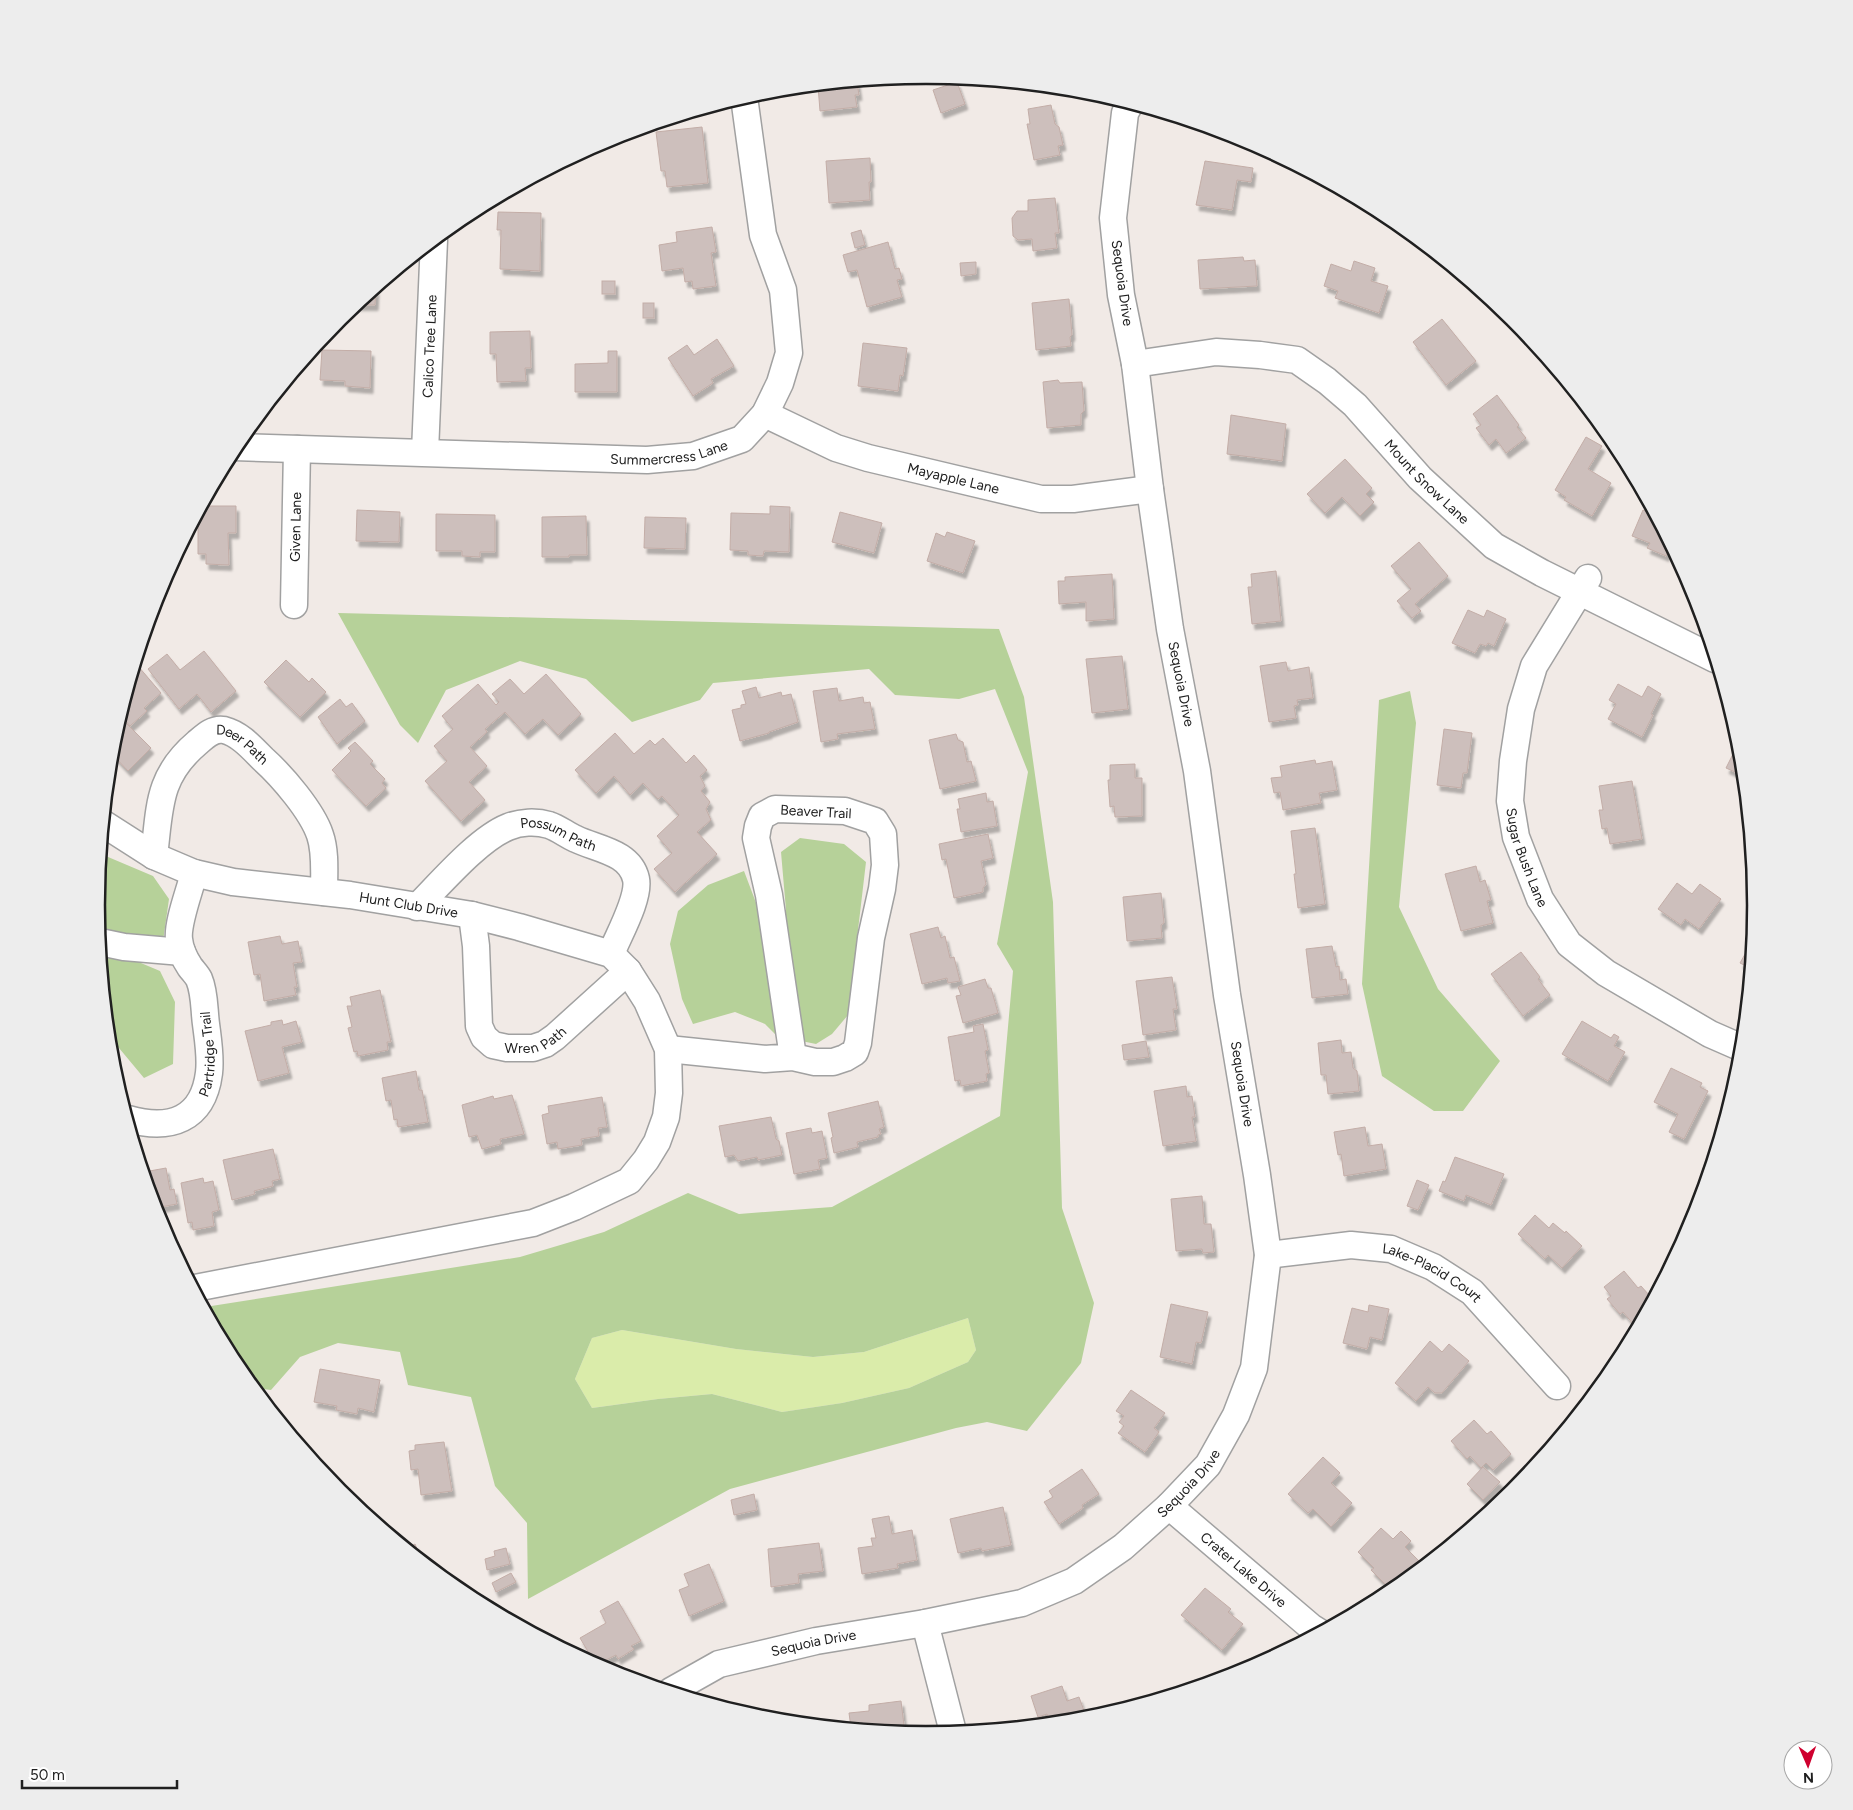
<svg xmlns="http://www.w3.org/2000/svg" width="1853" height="1810" font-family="Figtree,sans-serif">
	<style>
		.grass { fill: #daecaa }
		.forest { fill: #b6d199; fill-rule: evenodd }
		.building { fill: #cdbfbc; stroke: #c3ada7; filter: url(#shadow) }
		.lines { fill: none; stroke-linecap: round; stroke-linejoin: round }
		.minor-casing { stroke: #a1a1a1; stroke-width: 29 }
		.minor { stroke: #fff; stroke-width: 26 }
		.labels { text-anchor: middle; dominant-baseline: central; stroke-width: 5; stroke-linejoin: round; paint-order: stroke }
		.street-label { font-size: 14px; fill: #202020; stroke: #fff }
		.rim { fill: none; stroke: #202020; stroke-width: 2.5 }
	</style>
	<defs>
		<filter id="shadow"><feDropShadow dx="3" dy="5.5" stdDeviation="1" flood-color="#0004"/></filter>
	</defs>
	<rect width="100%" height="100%" fill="#f1eae6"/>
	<polygon class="grass" points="968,1318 976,1350 968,1362 909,1388 842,1403 782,1412 712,1394 658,1399 592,1408 575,1379 592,1338 622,1330 736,1349 813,1357 864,1352"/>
	<g class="forest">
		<path d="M338 613 999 629 1024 697 1053 902 1062 1208 1094 1303 1081 1363 1027 1431 987 1422 956 1428 730 1489 528 1599 527 1523 495 1486 471 1397 408 1385 400 1352 338 1343 300 1357 271 1390 255 1388 236 1366 205 1307 520 1257 604 1232 688 1193 739 1214 832 1207 1000 1116 1013 971 997 944 1028 772 995 689 959 699 895 695 869 669 713 683 700 700 632 722 586 679 520 661 446 690 418 743 400 725ZM968 1318 976 1350 968 1362 909 1388 842 1403 782 1412 712 1394 658 1399 592 1408 575 1379 592 1338 622 1330 736 1349 813 1357 864 1352Z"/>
		<polygon points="1410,691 1416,723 1399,907 1438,989 1500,1061 1463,1111 1434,1111 1382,1076 1362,984 1379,700"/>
		<polygon points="800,838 844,844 866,862 848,1015 832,1034 816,1044 777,1036 765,1024 735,1012 693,1024 682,999 670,944 678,911 708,885 744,871 761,916 786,910 781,852"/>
		<polygon points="101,854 153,876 169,899 163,941 129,958 160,971 175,1002 173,1064 144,1078 109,1036 101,955 105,953 97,899"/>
	</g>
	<g class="building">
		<polygon points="857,82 859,95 855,95 857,107 820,111 818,86"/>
		<polygon points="957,82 965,104 941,113 933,90"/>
		<polygon points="1051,105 1055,124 1059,127 1063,145 1058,146 1060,155 1034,160 1027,124 1030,124 1028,109"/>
		<polygon points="702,127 708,183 667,187 665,171 661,171 656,132"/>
		<polygon points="870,158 871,182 869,182 870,200 829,203 826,161"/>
		<polygon points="1205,161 1253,168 1251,182 1237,180 1232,210 1196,205"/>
		<polygon points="1055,198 1059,233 1055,233 1057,248 1033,251 1032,239 1018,240 1013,236 1012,218 1017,211 1028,211 1028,200"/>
		<polygon points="498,212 541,213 540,271 500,269 501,230 497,230"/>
		<polygon points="712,227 716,252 711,253 716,286 693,289 692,281 685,282 683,268 662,271 659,245 677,242 676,232"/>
		<polygon points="861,230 865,245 855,248 851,233"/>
		<polygon points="888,242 895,269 899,268 902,279 897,280 902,297 867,307 857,270 848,272 843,255"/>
		<polygon points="1243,257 1244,261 1255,260 1257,286 1200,289 1198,260"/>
		<polygon points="1354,261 1375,268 1371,281 1388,286 1379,313 1335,298 1338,291 1324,286 1331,264 1351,271"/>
		<polygon points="976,262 976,274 961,276 960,263"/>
		<rect x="602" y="281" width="13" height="13"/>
		<polygon points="376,289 375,305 356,305"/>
		<polygon points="1069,299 1072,335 1070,337 1071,346 1036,350 1032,303"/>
		<rect x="643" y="303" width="11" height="15"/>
		<polygon points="1442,319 1476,361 1446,385 1413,342"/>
		<polygon points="530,331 531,368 525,368 526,381 497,382 496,354 490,354 490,332"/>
		<polygon points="717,339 734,366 711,379 713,383 693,396 668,358 687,345 694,355"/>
		<polygon points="863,343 907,348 903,376 900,375 898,391 858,386"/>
		<polygon points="322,350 371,351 370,388 345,386 345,381 320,380"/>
		<polygon points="608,351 617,351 617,392 575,392 575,364 608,363"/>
		<polygon points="1058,380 1060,383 1082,382 1084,411 1081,414 1081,425 1047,428 1043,382"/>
		<polygon points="1497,395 1519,425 1517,427 1526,438 1506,453 1496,439 1489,445 1476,428 1481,425 1473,414"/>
		<polygon points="1231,415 1286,424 1282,461 1227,454"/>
		<polygon points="1586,437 1602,446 1588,469 1611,483 1592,516 1564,500 1566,497 1555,490"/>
		<polygon points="1345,459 1372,488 1366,494 1374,502 1360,516 1342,497 1325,513 1307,494"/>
		<polygon points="203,506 236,506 236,533 228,533 229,565 206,564 206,554 198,554 198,515"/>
		<polygon points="770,506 790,507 789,552 764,551 763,556 748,555 748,551 730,550 731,513 770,514"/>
		<polygon points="357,510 400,512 399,542 356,541"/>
		<polygon points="1643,510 1655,515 1676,556 1667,552 1666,556 1647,548 1650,543 1632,536"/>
		<polygon points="840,512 882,523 874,553 832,542"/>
		<polygon points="436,514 495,515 495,552 480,552 480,557 462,556 462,551 436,551"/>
		<polygon points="586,516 587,555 569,555 569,557 542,557 542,517"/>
		<polygon points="645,517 686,518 685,549 644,548"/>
		<polygon points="947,532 975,541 963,573 927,561 936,533 945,537"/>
		<polygon points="1419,542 1448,576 1415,604 1421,611 1412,618 1397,601 1411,589 1391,566"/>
		<polygon points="1276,571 1281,621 1252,624 1248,587 1252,587 1251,574"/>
		<polygon points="1112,574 1114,619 1086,621 1086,602 1059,604 1058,581 1065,581 1065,577"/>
		<polygon points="1468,610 1484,617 1487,610 1506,619 1494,646 1488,643 1486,646 1480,644 1475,653 1452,643"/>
		<polygon points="204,651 236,691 211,712 197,694 179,709 148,669 167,654 180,670"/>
		<polygon points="1122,656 1128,709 1092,713 1086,659"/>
		<polygon points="286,660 309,682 312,678 326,692 300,717 264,682"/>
		<polygon points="1286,662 1288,671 1309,667 1313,698 1297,700 1298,705 1294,706 1296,718 1269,722 1260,666"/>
		<polygon points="138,666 161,693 144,708 147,711 130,726 121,715 135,669"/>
		<polygon points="546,674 581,714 558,735 543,719 525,734 505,712 485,729 487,732 470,747 487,766 469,782 485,800 461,821 425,781 447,761 434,746 453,729 442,716 478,684 496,705 499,702 492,694 510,679 524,694"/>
		<polygon points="1618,684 1642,697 1648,686 1661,694 1651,714 1653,715 1642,737 1608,719 1616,704 1609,700"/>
		<polygon points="756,687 759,698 781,692 782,696 791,694 798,722 769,732 769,733 740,741 732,710 741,708 741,705 746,704 742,691"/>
		<polygon points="837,688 839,701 863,697 864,703 870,702 875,729 837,734 838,739 821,742 813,691"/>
		<polygon points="340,699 346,707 352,703 365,721 337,744 318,717"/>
		<polygon points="120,717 151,748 128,771 111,753 113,743"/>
		<polygon points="1444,729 1472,733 1467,773 1463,773 1461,788 1437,785"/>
		<polygon points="615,733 634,754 650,740 655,745 663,738 686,763 694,755 707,770 700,776 705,786 701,791 710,802 706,809 711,820 697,832 717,854 675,892 654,869 672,853 657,836 679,815 662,796 658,799 643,783 630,795 614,776 596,793 575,770"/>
		<polygon points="956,734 958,740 963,742 967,762 971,761 976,781 940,789 929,740"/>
		<polygon points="1740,740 1741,743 1744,776 1726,768"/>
		<polygon points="355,742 373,761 370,764 385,779 382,783 386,788 366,806 332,770 351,751 348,748"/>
		<polygon points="1315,760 1316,764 1332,761 1337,790 1319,793 1321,803 1283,810 1280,792 1274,793 1271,778 1282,777 1280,766"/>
		<polygon points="1135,764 1135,778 1142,778 1142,816 1115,817 1114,806 1110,807 1108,780 1110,780 1110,765"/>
		<polygon points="1632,781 1642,839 1610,844 1607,828 1602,829 1599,810 1603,810 1599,786"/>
		<polygon points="986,793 987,802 993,801 997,826 961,832 957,809 960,809 958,799"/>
		<polygon points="1315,828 1325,904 1298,908 1294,874 1296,874 1291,831"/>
		<polygon points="988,834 993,858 981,861 986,884 983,888 983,892 954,898 946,859 942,860 939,844"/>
		<polygon points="1476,866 1480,882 1485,880 1491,900 1487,901 1493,923 1461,931 1445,874"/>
		<polygon points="1677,883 1692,894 1700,884 1721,899 1699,929 1685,919 1681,925 1658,909"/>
		<polygon points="1161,893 1164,923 1161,925 1162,938 1127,941 1123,897"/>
		<polygon points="938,927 941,938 945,936 950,958 954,957 960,981 948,983 947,978 922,984 910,934"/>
		<polygon points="280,936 282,944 298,941 302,962 293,963 297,987 294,987 296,995 264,1001 260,974 254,975 248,942"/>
		<polygon points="1753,940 1750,968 1740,963"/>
		<polygon points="1332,946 1336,967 1339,966 1340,980 1346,979 1348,994 1312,998 1306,949"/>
		<polygon points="1521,952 1540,977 1538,979 1550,995 1523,1016 1491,974"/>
		<polygon points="1172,977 1177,1009 1173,1009 1176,1030 1143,1035 1136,981"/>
		<polygon points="985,979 988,988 991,988 998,1013 963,1023 956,996 961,995 958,987"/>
		<polygon points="380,990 391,1042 387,1042 388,1050 358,1056 357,1051 354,1052 348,1028 352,1027 347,1006 352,1006 350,997"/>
		<polygon points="282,1020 283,1025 296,1021 302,1042 282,1047 289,1073 258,1081 245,1031 271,1025 271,1022"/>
		<polygon points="1582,1021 1611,1038 1614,1034 1619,1037 1614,1046 1625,1052 1608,1081 1562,1054"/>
		<polygon points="983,1024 988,1050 985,1051 989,1073 986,1074 987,1081 961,1086 960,1080 955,1081 948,1037 974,1032 973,1026"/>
		<polygon points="1341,1040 1342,1053 1351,1052 1353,1068 1357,1071 1359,1091 1328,1094 1326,1075 1321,1075 1318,1043"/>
		<polygon points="1146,1041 1149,1057 1124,1060 1122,1045"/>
		<polygon points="1671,1068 1702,1083 1700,1087 1708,1091 1684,1139 1669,1132 1678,1114 1654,1102"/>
		<polygon points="416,1071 419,1090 422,1090 428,1122 398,1127 397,1119 394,1120 391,1100 386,1101 382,1078"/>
		<polygon points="1186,1086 1187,1097 1192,1096 1195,1117 1192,1117 1196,1141 1163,1146 1154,1091"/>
		<polygon points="512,1095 524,1134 500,1139 501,1144 482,1149 477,1135 469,1137 462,1105 493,1096 494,1099"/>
		<polygon points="602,1097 607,1127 598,1128 599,1136 581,1139 582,1145 558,1149 557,1142 547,1144 542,1115 549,1113 548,1106"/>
		<polygon points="878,1101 884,1127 879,1129 881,1134 878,1135 878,1137 857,1142 858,1147 834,1153 831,1138 833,1137 828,1113"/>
		<polygon points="771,1117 776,1139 779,1141 782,1155 758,1160 757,1157 738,1161 734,1155 725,1157 719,1126"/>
		<polygon points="1365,1127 1368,1146 1382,1144 1386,1169 1344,1176 1341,1154 1338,1155 1334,1132"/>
		<polygon points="811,1128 812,1133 822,1131 827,1158 818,1160 820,1169 794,1174 786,1133"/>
		<polygon points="273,1149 280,1179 272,1181 273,1186 254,1191 255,1194 232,1200 223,1160"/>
		<polygon points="1455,1157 1504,1174 1491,1205 1466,1195 1464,1201 1439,1191 1443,1181 1445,1182"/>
		<polygon points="166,1168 170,1190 174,1189 177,1204 155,1208 144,1172"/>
		<polygon points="203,1178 204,1183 213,1181 219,1210 212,1212 214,1226 193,1230 192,1222 188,1223 181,1183"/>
		<polygon points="1417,1180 1429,1185 1418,1210 1407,1206"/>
		<polygon points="1202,1196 1204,1224 1211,1224 1214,1252 1203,1253 1202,1249 1176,1251 1171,1199"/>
		<polygon points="1535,1215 1549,1228 1553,1223 1565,1233 1566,1231 1582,1246 1562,1268 1548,1255 1545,1259 1518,1234"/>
		<polygon points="1624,1271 1638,1288 1641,1286 1649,1295 1645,1298 1650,1304 1643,1317 1634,1325 1623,1312 1620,1314 1607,1299 1611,1296 1604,1287"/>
		<polygon points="1171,1304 1208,1312 1201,1343 1196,1342 1192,1364 1160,1357"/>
		<polygon points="1369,1305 1389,1309 1382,1340 1370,1337 1367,1349 1343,1343 1352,1308 1368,1312"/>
		<polygon points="1430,1341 1442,1352 1449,1344 1469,1361 1442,1393 1435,1393 1428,1387 1416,1401 1395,1383"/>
		<polygon points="320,1369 380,1380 374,1412 358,1408 357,1414 336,1410 337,1406 314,1402"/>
		<polygon points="1131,1390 1165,1413 1154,1428 1159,1432 1145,1452 1118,1433 1124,1426 1119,1422 1124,1416 1116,1411"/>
		<polygon points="1474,1420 1487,1434 1491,1431 1511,1454 1493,1470 1486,1463 1481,1468 1470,1456 1467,1459 1451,1441"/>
		<polygon points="444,1442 452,1491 421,1495 418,1469 411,1470 409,1451 415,1450 415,1445"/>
		<polygon points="1323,1457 1340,1473 1331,1483 1352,1503 1331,1527 1313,1509 1308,1513 1288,1494"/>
		<polygon points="1483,1467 1500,1482 1483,1500 1467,1484"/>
		<polygon points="1082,1469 1099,1494 1082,1505 1083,1508 1059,1524 1044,1502 1053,1497 1049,1491"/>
		<polygon points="754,1494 757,1510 734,1515 731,1500"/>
		<polygon points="1003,1507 1011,1545 982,1551 981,1548 958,1553 950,1519"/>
		<polygon points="889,1516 892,1534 912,1530 917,1560 897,1564 898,1568 862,1574 858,1548 873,1546 871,1538 876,1538 872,1519"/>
		<polygon points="1381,1528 1393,1539 1401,1531 1411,1541 1405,1547 1421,1563 1397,1587 1391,1580 1386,1585 1371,1570 1374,1568 1358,1552"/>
		<polygon points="819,1543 823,1571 798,1574 799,1583 771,1587 768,1549"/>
		<polygon points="415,1544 420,1556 423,1555 425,1562 408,1548"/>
		<polygon points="506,1548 510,1564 487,1570 485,1559 495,1556 494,1551"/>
		<polygon points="709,1564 724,1601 689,1616 679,1590 689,1586 684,1574"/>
		<polygon points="511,1573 516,1582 496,1592 492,1583"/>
		<polygon points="1205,1588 1231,1609 1228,1612 1243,1624 1222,1650 1181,1615"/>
		<polygon points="618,1601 641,1641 631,1646 634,1649 618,1659 616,1655 596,1665 580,1638 606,1623 600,1611"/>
		<polygon points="1270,1649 1277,1654 1256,1666"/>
		<polygon points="1062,1686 1067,1701 1079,1697 1087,1719 1050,1723 1047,1714 1038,1717 1031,1696"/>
		<polygon points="901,1701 905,1733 851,1728 849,1713 869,1711 869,1705"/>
	</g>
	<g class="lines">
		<g class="minor-casing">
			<g id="minor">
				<path id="s1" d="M1135 364 1216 352 1260 355 1297 360 1327 381 1355 405 1420 478 1494 546 1542 573 1715 659"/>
				<path id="s2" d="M765 414 836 448 868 458 1041 499H1073L1150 489"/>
				<path id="s3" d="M234 447 647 460 693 456 742 439 765 414 780 383 789 353 783 290 763 235 744 97"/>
				<path id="s4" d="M425 452 434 240"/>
				<path id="s5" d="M1588 578 1534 666 1521 709 1513 761 1510 801 1516 837 1540 899 1569 944 1606 973 1710 1034 1742 1048"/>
				<path id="s6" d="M294 605 297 449"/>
				<path id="s7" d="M104 824 154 856 194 873 233 882 350 895 472 915 519 927 611 954 628 971 647 1001 668 1049 669 1093 666 1117 657 1142 646 1160 629 1181 574 1207 533 1223 195 1288"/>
				<path id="s8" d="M154 856C160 808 157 777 197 743 205 736 213 728 224 730 240 734 252 748 263 759 282 776 312 811 320 835 326 852 324 874 324 892"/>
				<path id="s9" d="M417 907C440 884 478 839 508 827 520 822 536 821 549 825 558 828 567 835 576 839 597 849 630 852 636 879 640 898 618 936 611 954"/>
				<path id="s10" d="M472 915 476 946 479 1026 484 1037 493 1045 507 1048H533L545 1044 555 1037 628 971"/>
				<polyline points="100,942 124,947 182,952"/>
				<polyline points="668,1049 765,1059 793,1057 815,1062 833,1062 845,1058 855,1052 858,1043 871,938 882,889 885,865 883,834 875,821 845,811 775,809 762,816 758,826 756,838 769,895 793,1057"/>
				<path id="s11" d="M128 1119C170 1131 203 1120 209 1073 211 1057 208 1040 206 1024 204 1010 205 993 199 979 197 975 193 971 190 967 184 958 180 950 179 939 177 923 190 890 194 873"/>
				<path id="s12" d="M1268 1255 1351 1245 1391 1249 1433 1267 1472 1292 1557 1386"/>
				<path id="s13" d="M1169 1506 1311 1627 1319 1632"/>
				<polyline points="925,1623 953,1732"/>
				<path id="s14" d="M671 1691 719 1664 816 1641 925 1623 1022 1603 1074 1581 1123 1547 1169 1506 1208 1465 1236 1415 1254 1368 1268 1255 1257 1175 1227 995 1197 771 1170 629 1150 489 1135 364 1121 295 1113 218 1125 113 1130 104"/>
			</g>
		</g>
		<use href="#minor" class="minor"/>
	</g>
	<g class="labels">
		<g class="street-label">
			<text transform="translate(1122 283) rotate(82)">Sequoia Drive</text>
			<text stroke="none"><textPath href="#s4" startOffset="106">Calico Tree Lane</textPath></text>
			<text stroke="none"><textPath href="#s3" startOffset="436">Summercress Lane</textPath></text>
			<text stroke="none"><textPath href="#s2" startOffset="200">Mayapple Lane</textPath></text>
			<text stroke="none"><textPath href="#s1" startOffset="342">Mount Snow Lane</textPath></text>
			<text stroke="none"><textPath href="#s6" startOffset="78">Given Lane</textPath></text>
			<text transform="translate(1181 684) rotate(79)">Sequoia Drive</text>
			<text stroke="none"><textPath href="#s8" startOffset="179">Deer Path</textPath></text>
			<text transform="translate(816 812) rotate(3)">Beaver Trail</text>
			<text stroke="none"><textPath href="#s9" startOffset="175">Possum Path</textPath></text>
			<text stroke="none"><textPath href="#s5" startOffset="300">Sugar Bush Lane</textPath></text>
			<text stroke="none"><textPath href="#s7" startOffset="320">Hunt Club Drive</textPath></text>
			<text stroke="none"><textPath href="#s10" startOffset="180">Wren Path</textPath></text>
			<text stroke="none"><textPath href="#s11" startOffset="129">Partridge Trail</textPath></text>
			<text transform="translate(1242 1084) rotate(81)">Sequoia Drive</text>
			<text stroke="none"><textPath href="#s12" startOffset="171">Lake-Placid Court</textPath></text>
			<text stroke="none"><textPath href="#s14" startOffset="572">Sequoia Drive</textPath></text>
			<text stroke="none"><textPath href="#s13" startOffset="98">Crater Lake Drive</textPath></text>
			<text stroke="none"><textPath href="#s14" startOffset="152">Sequoia Drive</textPath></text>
		</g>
	</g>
	<path d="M0 0H1853V1810H0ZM105 905a821 821 0 1 1 1642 0a821 821 0 1 1-1642 0Z" fill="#ededed" fill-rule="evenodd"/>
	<path class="rim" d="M105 905a821 821 0 1 1 1642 0a821 821 0 1 1-1642 0Z"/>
	<g transform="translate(1808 1765) rotate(178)"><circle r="24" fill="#ffffff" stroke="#a6a6a6"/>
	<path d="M0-4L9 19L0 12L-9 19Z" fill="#cf002f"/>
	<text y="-8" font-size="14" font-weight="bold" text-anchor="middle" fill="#202020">N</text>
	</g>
	<path d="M22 1780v8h155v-8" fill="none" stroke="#202020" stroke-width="2.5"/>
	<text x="30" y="1780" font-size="15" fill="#202020" stroke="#ffffff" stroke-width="4" paint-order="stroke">50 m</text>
</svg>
